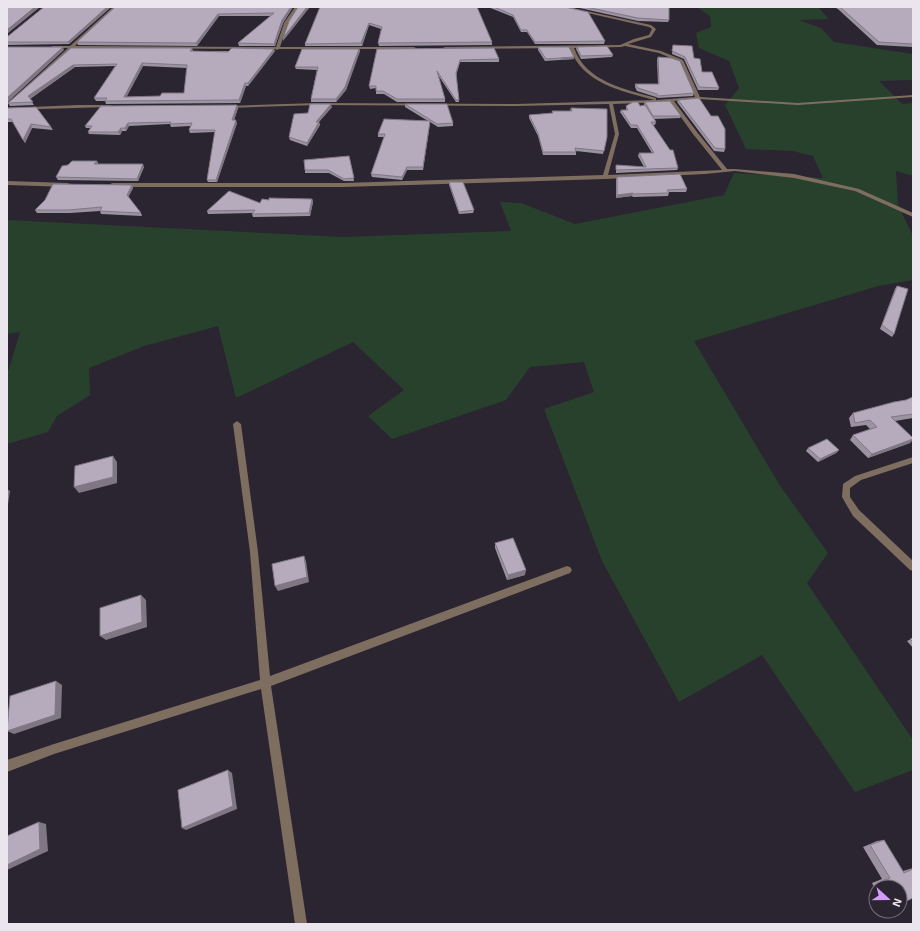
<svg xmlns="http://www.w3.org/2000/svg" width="920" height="931" font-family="'Exo 2',sans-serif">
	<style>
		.green { fill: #28412c }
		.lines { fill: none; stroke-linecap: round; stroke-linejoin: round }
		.minor { fill: #7e6e60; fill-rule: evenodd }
		.wall { fill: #9c93a2; fill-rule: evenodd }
		.shaded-wall { fill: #7f7884 }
		.building { fill: #b5abbc; stroke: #7f7884; fill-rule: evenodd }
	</style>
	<rect width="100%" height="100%" fill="#2b2431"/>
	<polygon class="green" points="697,7 818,7 829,19 799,20 821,28 834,42 913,54 913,80 879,81 902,104 913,103 913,176 896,171 898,205 913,236 913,280 878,286 694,341 779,484 828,553 807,583 913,740 913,770 855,792 762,655 679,702 602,561 544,409 594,392 584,362 530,367 506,400 392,439 368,416 404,390 353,342 236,398 218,326 144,346 89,368 90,395 57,416 48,432 7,444 7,375 20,332 7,334 7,220 343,237 511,231 500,202 521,203 575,224 724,195 734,173 823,178 813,156 793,151 746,149 725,105 739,88 729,61 699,48 696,33 711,27 710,16"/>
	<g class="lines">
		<g class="minor">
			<polygon points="113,7 117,7 75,46 276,47 284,23 295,7 299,7 288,23 280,47 414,47 416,48 414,49 279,49 277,50 275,49 72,48 22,94 20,94 20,92 68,48 53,48 52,46 70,46"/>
			<path d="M561 7H568L651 25 656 29 651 37 628 44 661 51 683 60 700 97 798 103 913 95V97L798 105 698 99 674 101 697 132 727 169H735L794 174 859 189 913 213V217L855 191 794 178 735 171 705 174 605 179 343 187H112L109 185 112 183H343L603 175 615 134 609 104 516 106 317 105 228 108 226 107 228 106 317 103 516 104 654 100C621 91 582 83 570 48L445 49 443 48 445 47 620 45 634 39 649 35 652 29 649 27ZM625 46 659 53 680 62 695 97 656 100V98C625 89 586 82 574 48L621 47ZM670 102 693 134 722 170 608 175 619 134 613 104Z"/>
			<polygon points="78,105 110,105 112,106 110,107 7,110 7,108"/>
			<polygon points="7,181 68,183 71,185 68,187 7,185"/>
			<polygon points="237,421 241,424 258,552 270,676 567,566 570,567 572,570 570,573 271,686 307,924 295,924 261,689 54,754 7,772 7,760 54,744 260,680 250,552 233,424"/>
			<polygon points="913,457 913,463 861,480 850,488 850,497 859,510 913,561 913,571 910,570 853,516 842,497 843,484 855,476"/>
		</g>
	</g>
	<g class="wall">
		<polygon points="44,7 111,7 69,44 7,45 7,37"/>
		<polygon points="115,7 293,7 283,23 275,46 239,46 238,43 271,16 219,16 197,46 78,45 77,42"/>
		<polygon points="320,7 492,42 492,45 379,46 378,43 381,29 369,25 362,46 305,46 305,44"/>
		<polygon points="488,7 565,7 605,41 604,44 535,44 527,32 521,32 513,17"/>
		<polygon points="575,7 669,7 669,20 668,22 638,21"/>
		<polygon points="829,7 913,7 913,47 877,45 839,10 835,7 829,8"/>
		<polygon points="673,45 694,58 702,72 719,88 718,90 698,90 684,59 672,54"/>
		<polygon points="538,47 574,57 574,59 545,61 538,50"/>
		<polygon points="577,47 613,55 612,57 581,59 576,49"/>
		<path d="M71 48H192L193 51H275L248 86H246L240 103 106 104 105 101H96L94 98 115 66 75 67 30 99 34 105 10 106 8 103ZM143 66 187 68 184 93 160 96 126 97Z"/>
		<polygon points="359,49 360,51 346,90 336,102 311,102 311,99 317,70 296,69 295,67"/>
		<polygon points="377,49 499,59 499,62 460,62 456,75 459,102 456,102 438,75 445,99 445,102 397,102 384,94 376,94 376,88 370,89 369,86"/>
		<polygon points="658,57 694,93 693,96 658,98 656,97 637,91 635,87 635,84 658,84 657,60"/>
		<polygon points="678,100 711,116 725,149 724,152 714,151 677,102"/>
		<polygon points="645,102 681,116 680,118 654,119 656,122 655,125 653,125 678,168 677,170 616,173 616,165 644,167 638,156 639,153 652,153 637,128 631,128 620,112 621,110 626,110 626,106 640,106 646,108 644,104"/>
		<polygon points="405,104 453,123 453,126 438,127 430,122 423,170 407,170 402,180 372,177 371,174 384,137 378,137 378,134 428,121 405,107"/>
		<polygon points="237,105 238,108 234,120 237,123 217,182 208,182 207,180 215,132 190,133 189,130 191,126 171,127 170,124 129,126 126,131 122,131 120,135 89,134 88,132 90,128 86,128 85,126"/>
		<polygon points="332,107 319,122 320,125 307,146 290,140 289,137 308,113"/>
		<polygon points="7,108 51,127 53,130 32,128 25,143 13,122 7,122"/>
		<polygon points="571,108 607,137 603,154 576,151 576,155 543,155 538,136 529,118 529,115 552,113 552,111 570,111"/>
		<polygon points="349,156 354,181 344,181 329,173 305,173 305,170"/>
		<polygon points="97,161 98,163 98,164 144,167 138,181 58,180 56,177 68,165"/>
		<polygon points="617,177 687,189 686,192 669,192 668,196 633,197 632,196 616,198 616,180"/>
		<polygon points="449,182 474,210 473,213 459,214 449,185"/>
		<polygon points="132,185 133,188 128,197 141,213 142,216 101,214 100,211 70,213 37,213 35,210"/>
		<polygon points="312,199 313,202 310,216 253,217 252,214 253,213 208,214 207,211 260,203 269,200"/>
		<polygon points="897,286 894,334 892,337 880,329 895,289"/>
		<polygon points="913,397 913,418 895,421 910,443 868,458 850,440 853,435 870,429 866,425 851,427 849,418 853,413 906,400"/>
		<polygon points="808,448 839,450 836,453 818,462 806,451"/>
		<polygon points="495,543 525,575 507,580 495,548"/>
		<polygon points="913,638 913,648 907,641"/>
		<polygon points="884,840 903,871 913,868 913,898 900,887 876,887 876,891 872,883 882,879 863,847 877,841"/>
	</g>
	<g class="shaded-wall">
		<polygon points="35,7 40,7 7,34 7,30"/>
		<polygon points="107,7 111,7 69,44 68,42"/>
		<polygon points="291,7 293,7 283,23 275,46 274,44 282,20"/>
		<polygon points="307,7 310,7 283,41 283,38"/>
		<polygon points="218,14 219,16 197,46 196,43"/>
		<polygon points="369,23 369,25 362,46 361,43"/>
		<polygon points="63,47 64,50 7,103 7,98"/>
		<polygon points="274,49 275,51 248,86 248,83"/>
		<polygon points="359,49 360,51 346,90 336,102 336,99"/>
		<polygon points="574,57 574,59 561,60 561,58"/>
		<polygon points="460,60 460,62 456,76 456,73"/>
		<polygon points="142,63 143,66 125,100 124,97"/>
		<polygon points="73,65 75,67 29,99 28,96"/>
		<polygon points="245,83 246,86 240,103 239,100"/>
		<polygon points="331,104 332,107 316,125 316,122"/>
		<polygon points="237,105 238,108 233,123 232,120"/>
		<polygon points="236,120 237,123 217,182 216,180"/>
		<polygon points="430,121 430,124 423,170 423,167"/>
		<polygon points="319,122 320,125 307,146 307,143"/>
		<polygon points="128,123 129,126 126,131 125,128"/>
		<polygon points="31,124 32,128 25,143 23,140"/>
		<polygon points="121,128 122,131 120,135 118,132"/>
		<polygon points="97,161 98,163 95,167 94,164"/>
		<polygon points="143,164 144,167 138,181 137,179"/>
		<polygon points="407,167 407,170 402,180 402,177"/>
		<polygon points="132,185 133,188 128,198 127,195"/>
		<polygon points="633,193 632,196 616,198 617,195"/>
		<polygon points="312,199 313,202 310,216 309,213"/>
		<polygon points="913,439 913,440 910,443 868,458 872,454"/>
		<polygon points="839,450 836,453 818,462 820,459"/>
		<polygon points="113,456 117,462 117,483 79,493 74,487"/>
		<polygon points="7,489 10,491 7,511"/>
		<polygon points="304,556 306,561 309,582 278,591 275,586"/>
		<polygon points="526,570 525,575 507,580 508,575"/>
		<polygon points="141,595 146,600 147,627 106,640 100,636"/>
		<polygon points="56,681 62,685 61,718 14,734 7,731"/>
		<polygon points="228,770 232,773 237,809 186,830 182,828"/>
		<polygon points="39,822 46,824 48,851 7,870 7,865"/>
	</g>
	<g class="building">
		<polygon points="7,7 35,7 7,30"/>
		<polygon points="44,7 107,7 68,42 7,42 7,37"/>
		<polygon points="115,7 291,7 282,20 274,44 238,43 274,13 218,14 196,43 77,42"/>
		<polygon points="298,7 307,7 283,38 289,21"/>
		<polygon points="320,7 477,7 492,42 378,43 382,27 369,23 361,43 305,44"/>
		<polygon points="494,7 565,7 588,12 605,41 535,42 527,30 521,30 513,15"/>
		<polygon points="586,7 669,7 669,20 638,18"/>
		<polygon points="840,7 913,7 913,44 879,42"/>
		<polygon points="673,45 692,46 694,58 700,59 702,72 712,72 719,88 699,87 685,57 672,51"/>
		<polygon points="607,46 613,55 581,56 577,47"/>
		<polygon points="7,47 63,47 7,98"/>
		<polygon points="538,47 569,47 574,57 546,59"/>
		<path d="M71 48H192L190 51 228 52 232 48 274 49 248 83H245L239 100 105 101 107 98H94L117 64 73 65 28 96 33 102 8 103ZM142 63 187 65 184 93H162L160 96 124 97Z"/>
		<polygon points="494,48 499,59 460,60 456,73 459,100 456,100 437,71 445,99 397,99 383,91 376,91 376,86 369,86 377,49"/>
		<polygon points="302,49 359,49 345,87 336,99 311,99 318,67 295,67"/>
		<polygon points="658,57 671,58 680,61 694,93 658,96 657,94 638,88 635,84 659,84"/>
		<polygon points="699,98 711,116 718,116 725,129 725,149 715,148 678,100"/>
		<polygon points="670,101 681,116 653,116 645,102"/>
		<polygon points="633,102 638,102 640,106 645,105 656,122 651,122 670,150 673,150 678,168 616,170 616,165 646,167 639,153 654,153 637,125 631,125 621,110 628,110 626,106"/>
		<polygon points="310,104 331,104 316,122 319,122 307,143 289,137 294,114 308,113"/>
		<polygon points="405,104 447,104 453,123 437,124"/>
		<polygon points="237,105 232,120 236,120 216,180 207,180 215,130 189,130 192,123 170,124 171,122 128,123 125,128 121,128 118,132 88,132 92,126 85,126 101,106"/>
		<polygon points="36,107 51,127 31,124 23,140 11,119 7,119 7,108"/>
		<polygon points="571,108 607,109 607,137 604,151 575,148 576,152 543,152 538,133 529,115 553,113 552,111 572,111"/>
		<polygon points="384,119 430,121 423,167 407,167 402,177 371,174 385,134 378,134"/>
		<polygon points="349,156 354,178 344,179 328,170 305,170 304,160"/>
		<polygon points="72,161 97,161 94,164 143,164 137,179 56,177 62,166 68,165"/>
		<polygon points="680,174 687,189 667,190 669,193 633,194 633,193 617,195 617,177"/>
		<polygon points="449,182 463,182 474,210 459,212"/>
		<polygon points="53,184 132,185 127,195 141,213 100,211 102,207 68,210 35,210 45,200"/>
		<polygon points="229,191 260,203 262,199 269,200 269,198 312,199 309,213 252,214 255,210 207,211"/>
		<polygon points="897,286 908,289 894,334 882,325"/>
		<polygon points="913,397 913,414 891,417 913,438 913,439 872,454 853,435 877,427 870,420 855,423 853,413 894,402 906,400"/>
		<polygon points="827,439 839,450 820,459 808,448"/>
		<polygon points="113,456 113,477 74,487 75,466"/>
		<polygon points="513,538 526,570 508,575 495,543"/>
		<polygon points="304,556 307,577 275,586 272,564"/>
		<polygon points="141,595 142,622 100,636 100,608"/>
		<polygon points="913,638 913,642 910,639"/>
		<polygon points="56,681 55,715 7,731 10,696"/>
		<polygon points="228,770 233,806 182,828 178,790"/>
		<polygon points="39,822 40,849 7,865 7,836"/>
		<polygon points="884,840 904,873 913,869 913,898 900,904 900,887 882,887 880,882 890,878 870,845"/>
	</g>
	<rect width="920" height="931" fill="none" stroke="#ebe6ee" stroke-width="16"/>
	<g transform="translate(888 899) rotate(111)"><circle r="19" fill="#2b2431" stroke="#78727d"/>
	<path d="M0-3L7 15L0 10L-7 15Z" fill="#d39cfc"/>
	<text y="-6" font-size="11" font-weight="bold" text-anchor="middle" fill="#ebe6ee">N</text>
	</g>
</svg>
